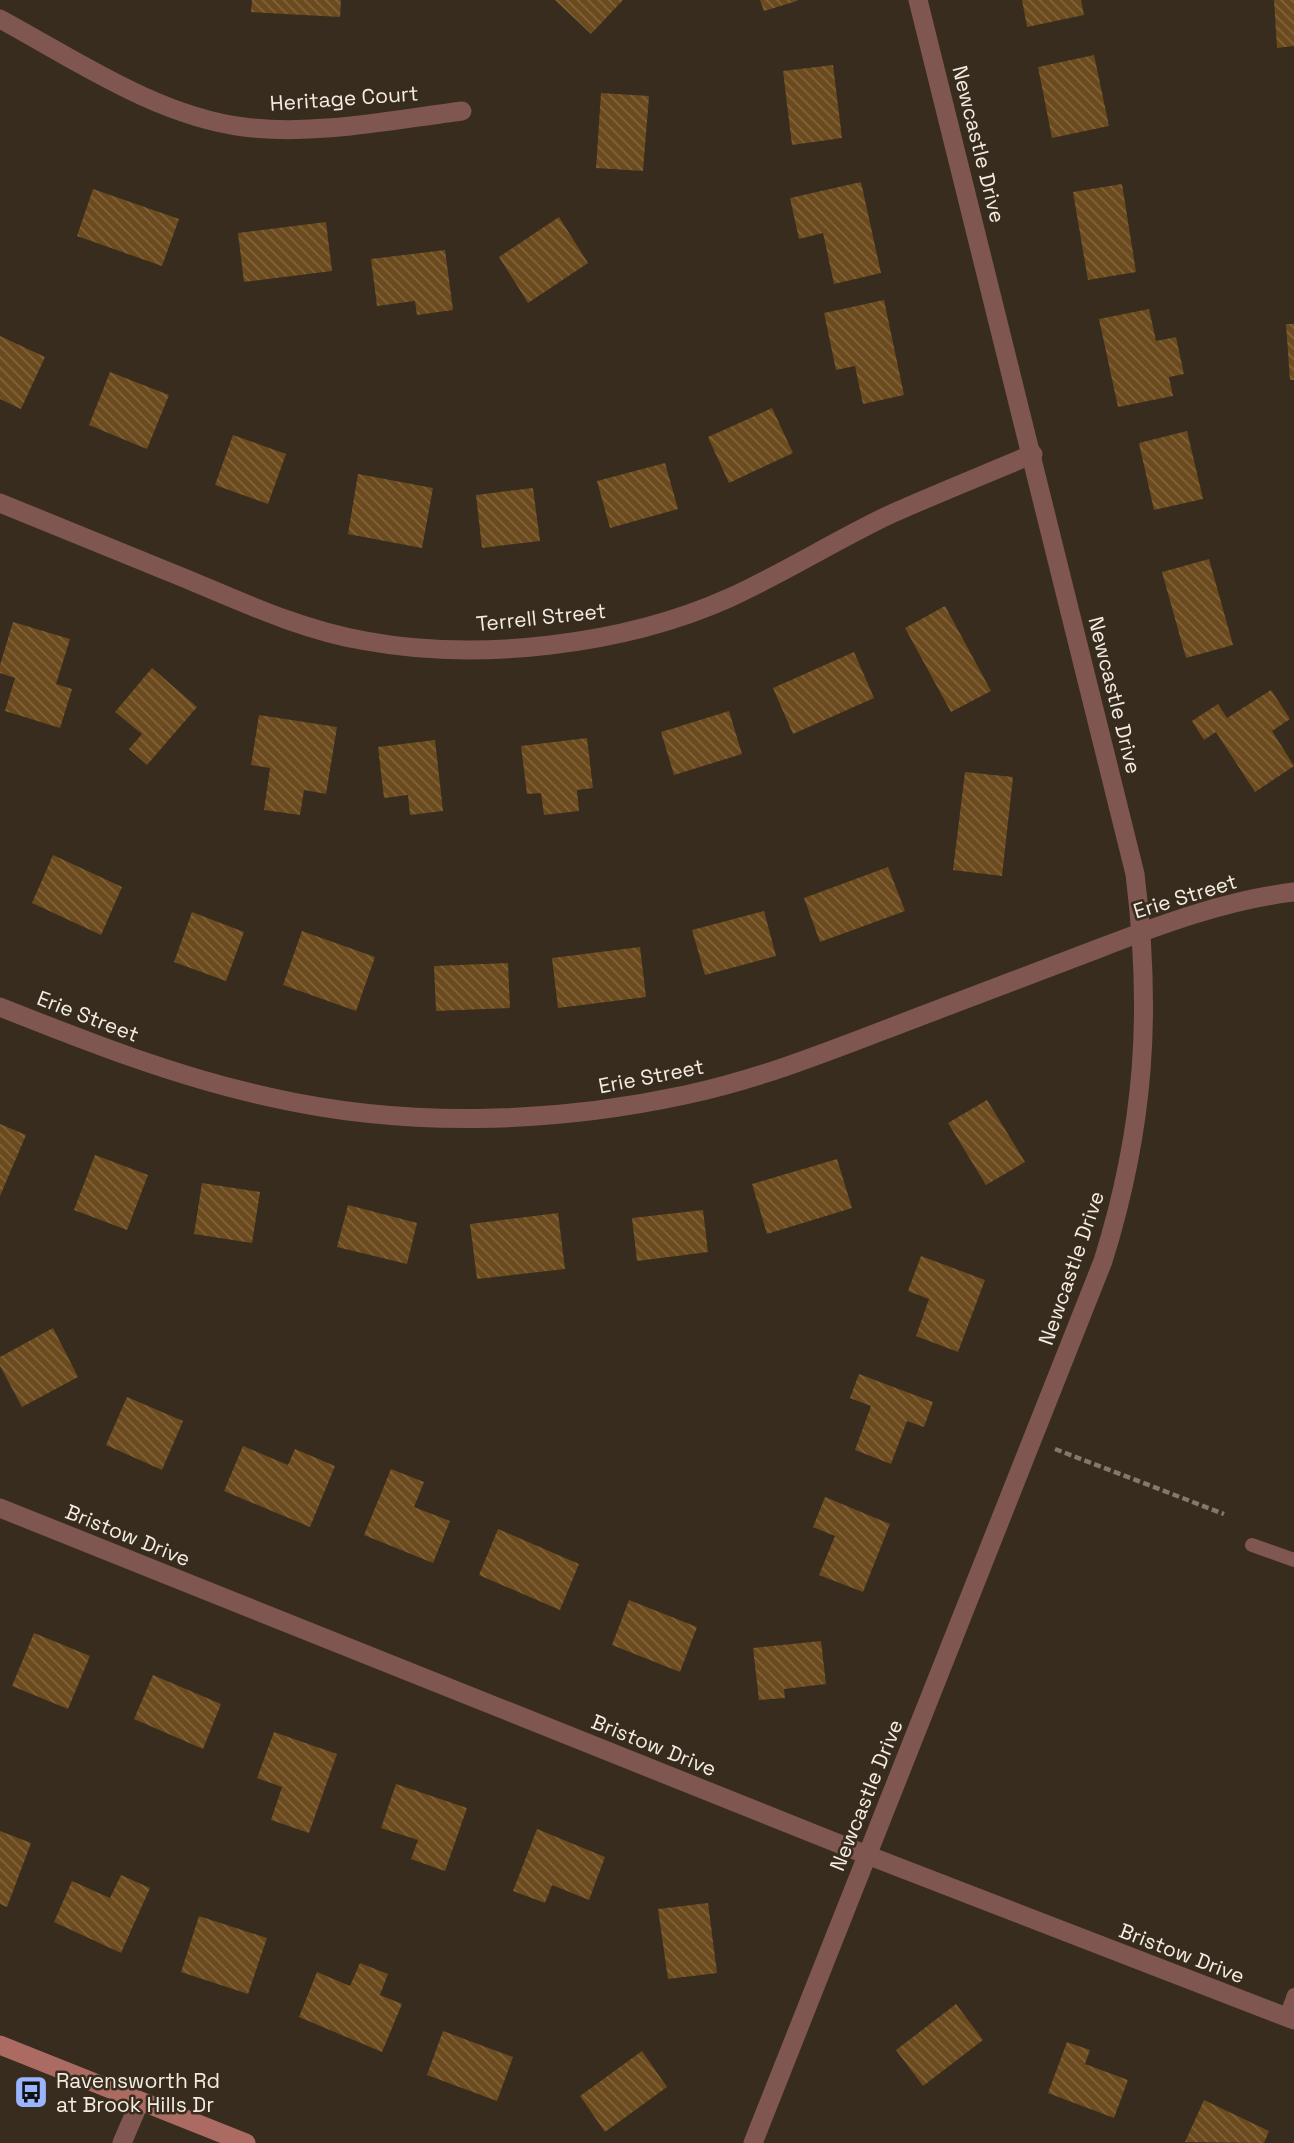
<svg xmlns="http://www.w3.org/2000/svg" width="1294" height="2143" font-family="'Space Grotesk',sans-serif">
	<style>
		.building { fill: url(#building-back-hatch) }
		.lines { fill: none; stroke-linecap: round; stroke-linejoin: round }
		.path { stroke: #82796c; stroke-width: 4.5; stroke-dasharray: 7 3.5; stroke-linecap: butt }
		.service { stroke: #7f5650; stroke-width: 14 }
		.minor { stroke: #7f5650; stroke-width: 19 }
		.secondary { stroke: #ac6b62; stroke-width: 19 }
		.labels { text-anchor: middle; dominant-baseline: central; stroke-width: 5; stroke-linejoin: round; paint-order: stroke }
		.street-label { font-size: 21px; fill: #f4ece3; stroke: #372c1d }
		.poi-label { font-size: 21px; fill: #f4ece3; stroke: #372c1d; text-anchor: start }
	</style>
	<defs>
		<pattern id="building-back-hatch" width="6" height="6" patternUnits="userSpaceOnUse" patternTransform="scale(1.75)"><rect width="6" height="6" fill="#6b4a1d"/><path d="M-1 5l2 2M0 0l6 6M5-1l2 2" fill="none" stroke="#81643e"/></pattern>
	</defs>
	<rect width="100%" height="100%" fill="#372c1d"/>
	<g class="building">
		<polygon points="252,0 341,0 340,17 251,12"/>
		<polygon points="555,0 623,0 591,34"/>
		<polygon points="760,0 797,0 797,1 764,11"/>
		<polygon points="1022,0 1081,0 1084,15 1027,27"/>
		<polygon points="1274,0 1294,0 1294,46 1277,48"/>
		<polygon points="1094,55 1109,126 1052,138 1038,67"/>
		<polygon points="833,65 842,138 792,145 783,71"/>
		<polygon points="601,93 649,96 643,171 596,168"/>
		<polygon points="861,182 881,273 834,284 823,233 799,239 790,198"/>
		<polygon points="1122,184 1136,272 1088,280 1073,192"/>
		<polygon points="93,189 179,219 162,266 77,236"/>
		<polygon points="559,217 588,263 528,303 499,257"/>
		<polygon points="326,222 332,271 244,282 238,233"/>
		<polygon points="445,250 453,310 417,315 415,301 377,306 371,259"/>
		<polygon points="884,300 904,395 863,404 855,366 836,370 824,313"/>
		<polygon points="1149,309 1156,341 1176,337 1184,374 1169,377 1173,396 1118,407 1099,319"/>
		<polygon points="1286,324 1294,324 1294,380 1290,380"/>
		<polygon points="0,336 45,357 21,409 0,399"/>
		<polygon points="110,372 169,395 147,449 89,425"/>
		<polygon points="772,408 793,453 729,483 708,437"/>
		<polygon points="1187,431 1203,499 1154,510 1139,443"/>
		<polygon points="233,435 286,454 268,504 215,485"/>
		<polygon points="665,463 678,509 610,528 597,481"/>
		<polygon points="358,474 433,488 422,548 348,534"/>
		<polygon points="533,488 540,541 482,548 476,495"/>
		<polygon points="1209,559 1233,645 1186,658 1162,572"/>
		<polygon points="945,606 991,691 951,712 905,628"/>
		<polygon points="13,622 70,639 56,684 72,689 60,728 5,711 15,678 0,673 0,665"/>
		<polygon points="854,652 874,698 793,734 773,688"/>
		<polygon points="152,668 197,707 147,765 129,749 142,734 115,712"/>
		<polygon points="1271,690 1290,719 1272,731 1294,766 1255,792 1216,732 1204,740 1192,721 1218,704 1227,718"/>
		<polygon points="729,711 742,754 674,775 661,732"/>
		<polygon points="259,715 337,727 326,794 304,790 300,815 264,810 270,768 251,765"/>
		<polygon points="587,738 593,788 577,790 579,811 544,815 541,793 527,794 521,746"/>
		<polygon points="435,740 443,811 410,815 408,795 384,798 378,747"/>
		<polygon points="965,772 1013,777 1002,876 953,870"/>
		<polygon points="53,855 122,887 101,935 32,903"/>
		<polygon points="888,867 905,911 820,942 804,898"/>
		<polygon points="764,911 776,956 705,975 692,930"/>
		<polygon points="192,912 244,932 226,981 174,962"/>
		<polygon points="302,931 375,957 356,1011 283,985"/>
		<polygon points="640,947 646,997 558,1008 552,958"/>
		<polygon points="508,963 510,1008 436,1011 434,966"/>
		<polygon points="987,1100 1025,1162 986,1185 948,1123"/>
		<polygon points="0,1124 26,1135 0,1196"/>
		<polygon points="95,1155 148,1175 127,1230 74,1210"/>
		<polygon points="837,1159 852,1208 767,1234 752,1184"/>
		<polygon points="202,1183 260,1192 252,1243 194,1234"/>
		<polygon points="348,1205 417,1223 407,1264 337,1247"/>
		<polygon points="703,1210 708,1252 637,1261 632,1218"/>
		<polygon points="558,1213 565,1269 477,1279 470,1224"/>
		<polygon points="921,1256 985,1280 958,1352 916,1336 929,1299 908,1291"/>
		<polygon points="53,1328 78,1377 22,1407 0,1366 0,1357"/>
		<polygon points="859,1374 933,1402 924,1427 907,1421 891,1464 855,1450 871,1406 850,1398"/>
		<polygon points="127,1397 183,1421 162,1470 106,1445"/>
		<polygon points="243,1446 288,1465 295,1449 335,1466 310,1527 224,1491"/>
		<polygon points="391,1469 424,1482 414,1507 450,1521 433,1563 364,1535"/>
		<polygon points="825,1497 890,1524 863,1592 819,1575 835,1536 813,1527"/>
		<polygon points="498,1529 579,1564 560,1610 479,1575"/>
		<polygon points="629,1600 697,1627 680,1672 612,1645"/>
		<polygon points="34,1633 90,1656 68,1709 12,1686"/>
		<polygon points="821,1641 826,1684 784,1689 785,1698 759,1700 753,1648"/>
		<polygon points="153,1675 221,1704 203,1749 134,1719"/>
		<polygon points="274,1732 337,1754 309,1833 271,1820 282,1787 257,1778"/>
		<polygon points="396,1784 467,1808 445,1871 411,1859 418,1840 381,1828"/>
		<polygon points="537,1829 605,1857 589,1900 552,1885 545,1903 513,1891"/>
		<polygon points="0,1831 31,1843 7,1907 0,1904"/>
		<polygon points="121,1875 150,1888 121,1953 54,1922 72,1881 110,1898"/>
		<polygon points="708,1903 717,1973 668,1979 658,1909"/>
		<polygon points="199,1916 267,1938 248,1994 181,1972"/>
		<polygon points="360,1963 388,1974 380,1995 402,2004 382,2052 299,2017 317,1972 350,1986"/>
		<polygon points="956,2004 983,2040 923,2086 896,2050"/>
		<polygon points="443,2031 513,2057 497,2101 427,2075"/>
		<polygon points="1067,2042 1090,2050 1085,2064 1128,2080 1114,2118 1048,2093"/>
		<polygon points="642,2051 667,2087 605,2132 580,2096"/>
		<polygon points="1204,2100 1269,2131 1264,2143 1185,2142"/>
	</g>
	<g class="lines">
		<polyline class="path" points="1055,1449 1224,1514"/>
		<g class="service">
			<polyline points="1252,1545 1294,1560"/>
			<polyline points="1286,2017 1294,1995"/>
		</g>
		<g class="minor">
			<path d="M0 19C76 60 157 116 244 127 315 136 392 120 462 111"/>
			<path d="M0 503C63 529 126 554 189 580 246 604 305 631 366 641 479 662 624 645 729 598 784 573 836 540 891 514 938 493 986 474 1033 454"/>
			<path d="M0 1007C88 1042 177 1077 269 1097 405 1128 550 1124 685 1095 770 1077 849 1043 929 1013 986 991 1043 970 1100 948 1162 924 1227 900 1294 892"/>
			<polyline points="0,1508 867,1855 1294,2020"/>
			<polyline points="122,2143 140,2101"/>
			<path d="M753 2143 1103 1261C1145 1127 1152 1012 1135 874L918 0"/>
		</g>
		<polyline class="secondary" points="0,2045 246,2143"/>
	</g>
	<defs>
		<g id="bus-square" transform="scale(1.75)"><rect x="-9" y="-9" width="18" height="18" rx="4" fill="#99b5fd" stroke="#372c1d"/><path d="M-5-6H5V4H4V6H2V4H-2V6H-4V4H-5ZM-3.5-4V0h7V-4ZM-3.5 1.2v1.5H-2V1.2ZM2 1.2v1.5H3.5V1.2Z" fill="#111"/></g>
	</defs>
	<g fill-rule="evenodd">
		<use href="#bus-square" x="31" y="2092"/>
	</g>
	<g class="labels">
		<g class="street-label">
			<text transform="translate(344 98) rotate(-4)">Heritage Court</text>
			<text transform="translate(979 144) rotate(76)">Newcastle Drive</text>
			<text transform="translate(541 617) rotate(-6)">Terrell Street</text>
			<text transform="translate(1115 695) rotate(76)">Newcastle Drive</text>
			<text transform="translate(1185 896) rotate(-17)">Erie Street</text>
			<text transform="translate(88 1016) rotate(21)">Erie Street</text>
			<text transform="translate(651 1076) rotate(-11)">Erie Street</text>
			<text transform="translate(1071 1268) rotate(-71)">Newcastle Drive</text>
			<text transform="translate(128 1535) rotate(22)">Bristow Drive</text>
			<text transform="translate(654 1745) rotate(22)">Bristow Drive</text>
			<text transform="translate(866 1795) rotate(-68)">Newcastle Drive</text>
			<text transform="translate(1182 1953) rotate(21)">Bristow Drive</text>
		</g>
		<g class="poi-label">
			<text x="56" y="2080">Ravensworth Rd<tspan x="56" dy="24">at Brook Hills Dr</tspan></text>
		</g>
	</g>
</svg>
